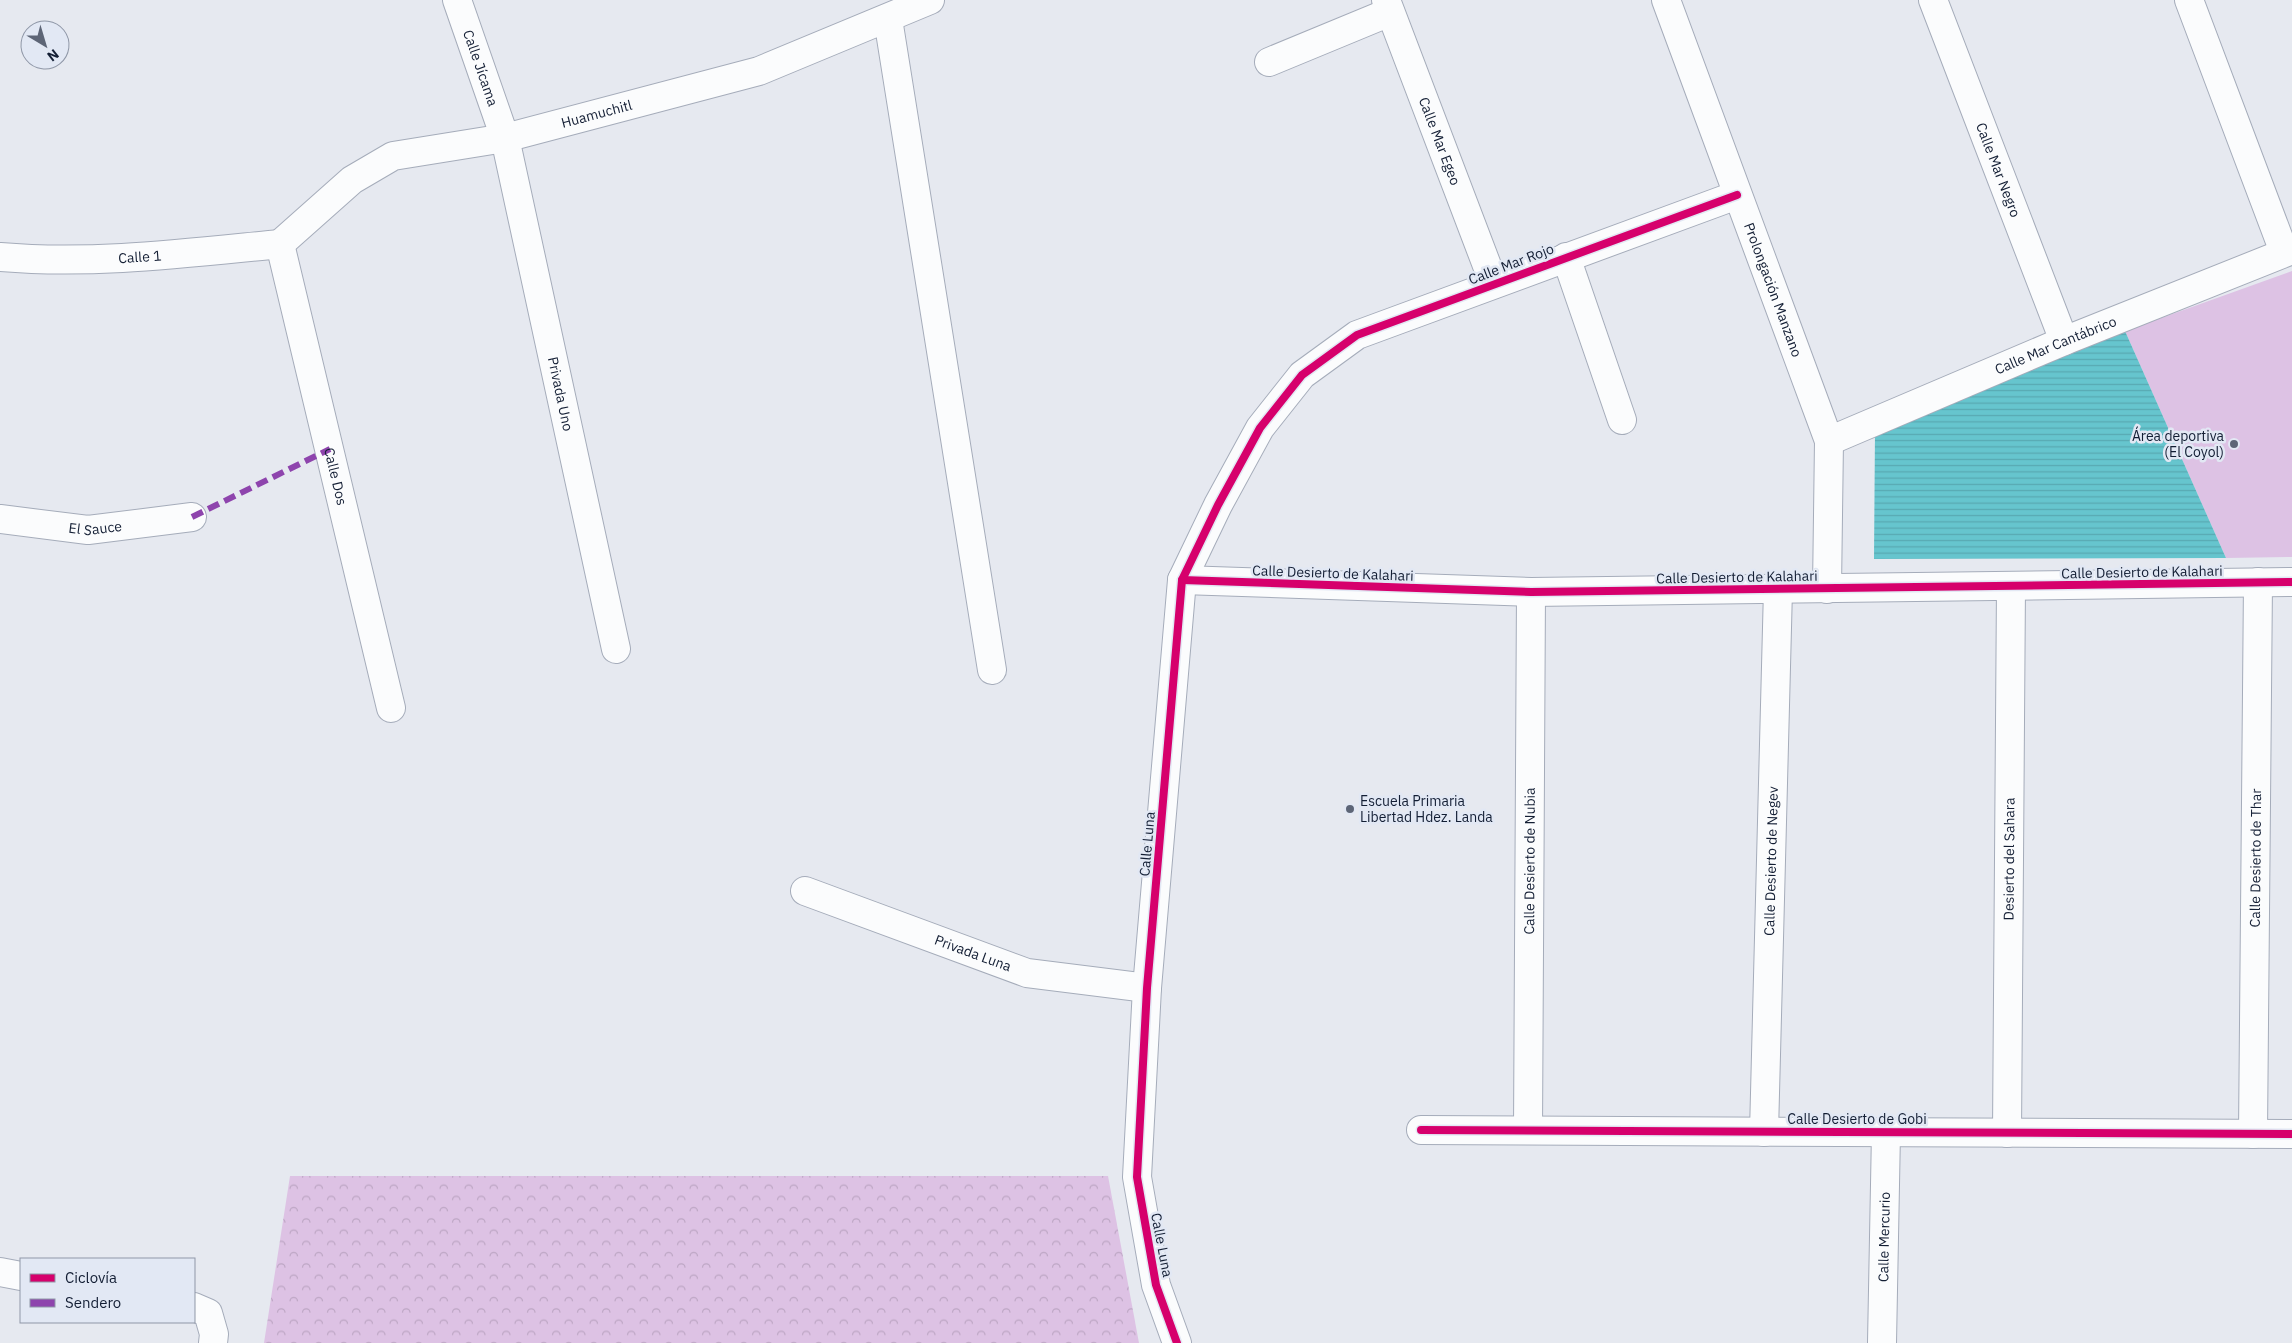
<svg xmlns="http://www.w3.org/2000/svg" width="2292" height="1343" font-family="'IBM Plex Sans',sans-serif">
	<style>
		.grass { fill: #ddc2e4 }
		.forest { fill: url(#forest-crowns) }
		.water { fill: url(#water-rules) }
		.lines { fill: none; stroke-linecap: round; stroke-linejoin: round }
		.minor-casing { stroke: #a5acba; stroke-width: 30 }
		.minor { stroke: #fbfcfd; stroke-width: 28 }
		.quiet { stroke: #8e44ad; stroke-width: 6; stroke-dasharray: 12 6; stroke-linecap: butt }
		.cycleway-casing { stroke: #e2e8f4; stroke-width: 11 }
		.cycleway { stroke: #d6006c; stroke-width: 8 }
		.poi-dot { fill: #5d6576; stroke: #e2e8f4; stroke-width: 2 }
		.labels { text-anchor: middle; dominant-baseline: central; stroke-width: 5; stroke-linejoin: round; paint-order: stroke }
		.street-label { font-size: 14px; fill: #131e34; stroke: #e2e8f4 }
		.poi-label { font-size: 14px; fill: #131e34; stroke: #e2e8f4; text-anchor: end }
	</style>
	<defs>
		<pattern id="forest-crowns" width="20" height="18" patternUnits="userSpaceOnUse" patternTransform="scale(1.25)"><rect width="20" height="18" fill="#ddc2e4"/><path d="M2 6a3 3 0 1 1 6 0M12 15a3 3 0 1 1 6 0" fill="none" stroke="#bda6c4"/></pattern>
		<pattern id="water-rules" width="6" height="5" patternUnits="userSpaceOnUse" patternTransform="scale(1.25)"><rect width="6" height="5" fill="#66c5ce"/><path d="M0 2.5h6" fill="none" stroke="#58a9b2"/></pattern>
	</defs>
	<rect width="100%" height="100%" fill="#e6e9f0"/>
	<polygon class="grass" points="2292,271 2292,557 2226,558 2125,331"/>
	<polygon class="forest" points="290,1176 1108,1176 1139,1343 264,1343"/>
	<polygon class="water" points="2125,331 2226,558 1874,559 1875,432"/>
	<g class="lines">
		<g class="minor-casing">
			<g id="minor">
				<path id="s1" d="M457 0 505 138 616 649"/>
				<path id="s2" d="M1386 0 1494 284"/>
				<path id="s3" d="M1666 0 1829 441 1827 589"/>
				<path id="s4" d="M1933 0 2064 341"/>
				<polyline points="2189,0 2284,252"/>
				<polyline points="888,19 992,670"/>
				<polyline points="1269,62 1390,12"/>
				<path id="s5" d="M280 244 352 180 393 156 505 138 759 71 930 0"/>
				<path id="s6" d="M280 244 391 708"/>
				<path id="s7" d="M0 257C93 265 187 253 280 244"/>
				<polyline points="1566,257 1622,420"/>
				<path id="s8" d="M1829 441 2064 341 2292 250"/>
				<path id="s9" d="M0 519 88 530 192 517"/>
				<polyline points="1182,580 1531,592 2292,582"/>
				<path id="s10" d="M805 891 1027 973 1147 988"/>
				<polyline points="1421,1130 2292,1134"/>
				<path id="s11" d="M1528 1130 1531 592"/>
				<path id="s12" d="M1764 1132 1778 589"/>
				<path id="s13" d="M2007 1133 2011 586"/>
				<path id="s14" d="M2253 1134 2258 582"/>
				<polyline points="0,1272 21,1276"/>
				<polyline points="194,1307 208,1313 214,1334 213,1343"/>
				<polyline points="1177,1343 1156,1285 1137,1177 1147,988 1182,580 1218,505 1260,428 1302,375 1357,335 1737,195"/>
				<path id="s15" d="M1882 1343 1886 1132"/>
			</g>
		</g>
		<use href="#minor" class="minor"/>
		<polyline class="quiet" points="192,517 330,449"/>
		<g class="cycleway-casing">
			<g id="cycleway">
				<polyline points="1182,580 1531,592 2292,582"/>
				<polyline points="1421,1130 2292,1134"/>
				<polyline points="1177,1343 1156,1285 1137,1177 1147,988 1182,580 1218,505 1260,428 1302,375 1357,335 1737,195"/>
			</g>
		</g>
		<use href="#cycleway" class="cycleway"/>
	</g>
	<g class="poi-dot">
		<circle cx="2234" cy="444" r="5"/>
		<circle cx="1350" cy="809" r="5"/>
	</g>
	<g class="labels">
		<g class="street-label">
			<text stroke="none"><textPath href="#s1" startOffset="72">Calle Jícama</textPath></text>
			<text stroke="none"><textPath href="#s5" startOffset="352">Huamuchitl</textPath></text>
			<text stroke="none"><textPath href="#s2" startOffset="151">Calle Mar Egeo</textPath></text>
			<text stroke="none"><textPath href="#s4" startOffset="182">Calle Mar Negro</textPath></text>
			<text stroke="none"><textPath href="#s7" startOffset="140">Calle 1</textPath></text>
			<text transform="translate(1511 264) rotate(-21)">Calle Mar Rojo</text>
			<text stroke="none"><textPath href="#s3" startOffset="309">Prolongación Manzano</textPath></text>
			<text stroke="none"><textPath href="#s8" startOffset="246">Calle Mar Cantábrico</textPath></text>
			<text stroke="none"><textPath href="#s1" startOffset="408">Privada Uno</textPath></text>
			<text stroke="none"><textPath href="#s6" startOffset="239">Calle Dos</textPath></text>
			<text stroke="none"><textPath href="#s9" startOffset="96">El Sauce</textPath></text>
			<text transform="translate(2142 572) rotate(-1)">Calle Desierto de Kalahari</text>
			<text transform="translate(1333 573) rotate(2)">Calle Desierto de Kalahari</text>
			<text transform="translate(1737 577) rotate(-1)">Calle Desierto de Kalahari</text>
			<text transform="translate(1147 844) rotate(-85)">Calle Luna</text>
			<text stroke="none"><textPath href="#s14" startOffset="276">Calle Desierto de Thar</textPath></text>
			<text stroke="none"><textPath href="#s13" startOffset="274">Desierto del Sahara</textPath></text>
			<text stroke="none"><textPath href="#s12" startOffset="271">Calle Desierto de Negev</textPath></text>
			<text stroke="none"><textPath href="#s11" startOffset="269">Calle Desierto de Nubia</textPath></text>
			<text stroke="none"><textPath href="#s10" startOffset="179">Privada Luna</textPath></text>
			<text x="1857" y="1119">Calle Desierto de Gobi</text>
			<text stroke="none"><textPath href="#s15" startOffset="106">Calle Mercurio</textPath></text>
			<text transform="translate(1162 1245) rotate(79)">Calle Luna</text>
		</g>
		<g class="poi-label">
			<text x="2224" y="436">Área deportiva<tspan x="2224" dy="16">(El Coyol)</tspan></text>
			<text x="1360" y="801" text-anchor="start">Escuela Primaria<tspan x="1360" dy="16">Libertad Hdez. Landa</tspan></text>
		</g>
	</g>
	<rect x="20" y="1258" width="175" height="65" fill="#e2e8f4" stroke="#8f97a7"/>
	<rect x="30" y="1274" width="25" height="8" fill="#d6006c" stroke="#8f97a7"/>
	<text x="65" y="1283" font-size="15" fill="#131e34">Ciclovía</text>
	<rect x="30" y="1299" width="25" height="8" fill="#8e44ad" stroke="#8f97a7"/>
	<text x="65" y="1308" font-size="15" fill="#131e34">Sendero</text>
	<g transform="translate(45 45) rotate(142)"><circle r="24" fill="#e2e8f4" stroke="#8f97a7"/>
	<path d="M0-4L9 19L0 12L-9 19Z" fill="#5d6576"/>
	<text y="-8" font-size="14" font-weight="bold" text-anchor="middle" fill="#131e34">N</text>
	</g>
</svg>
